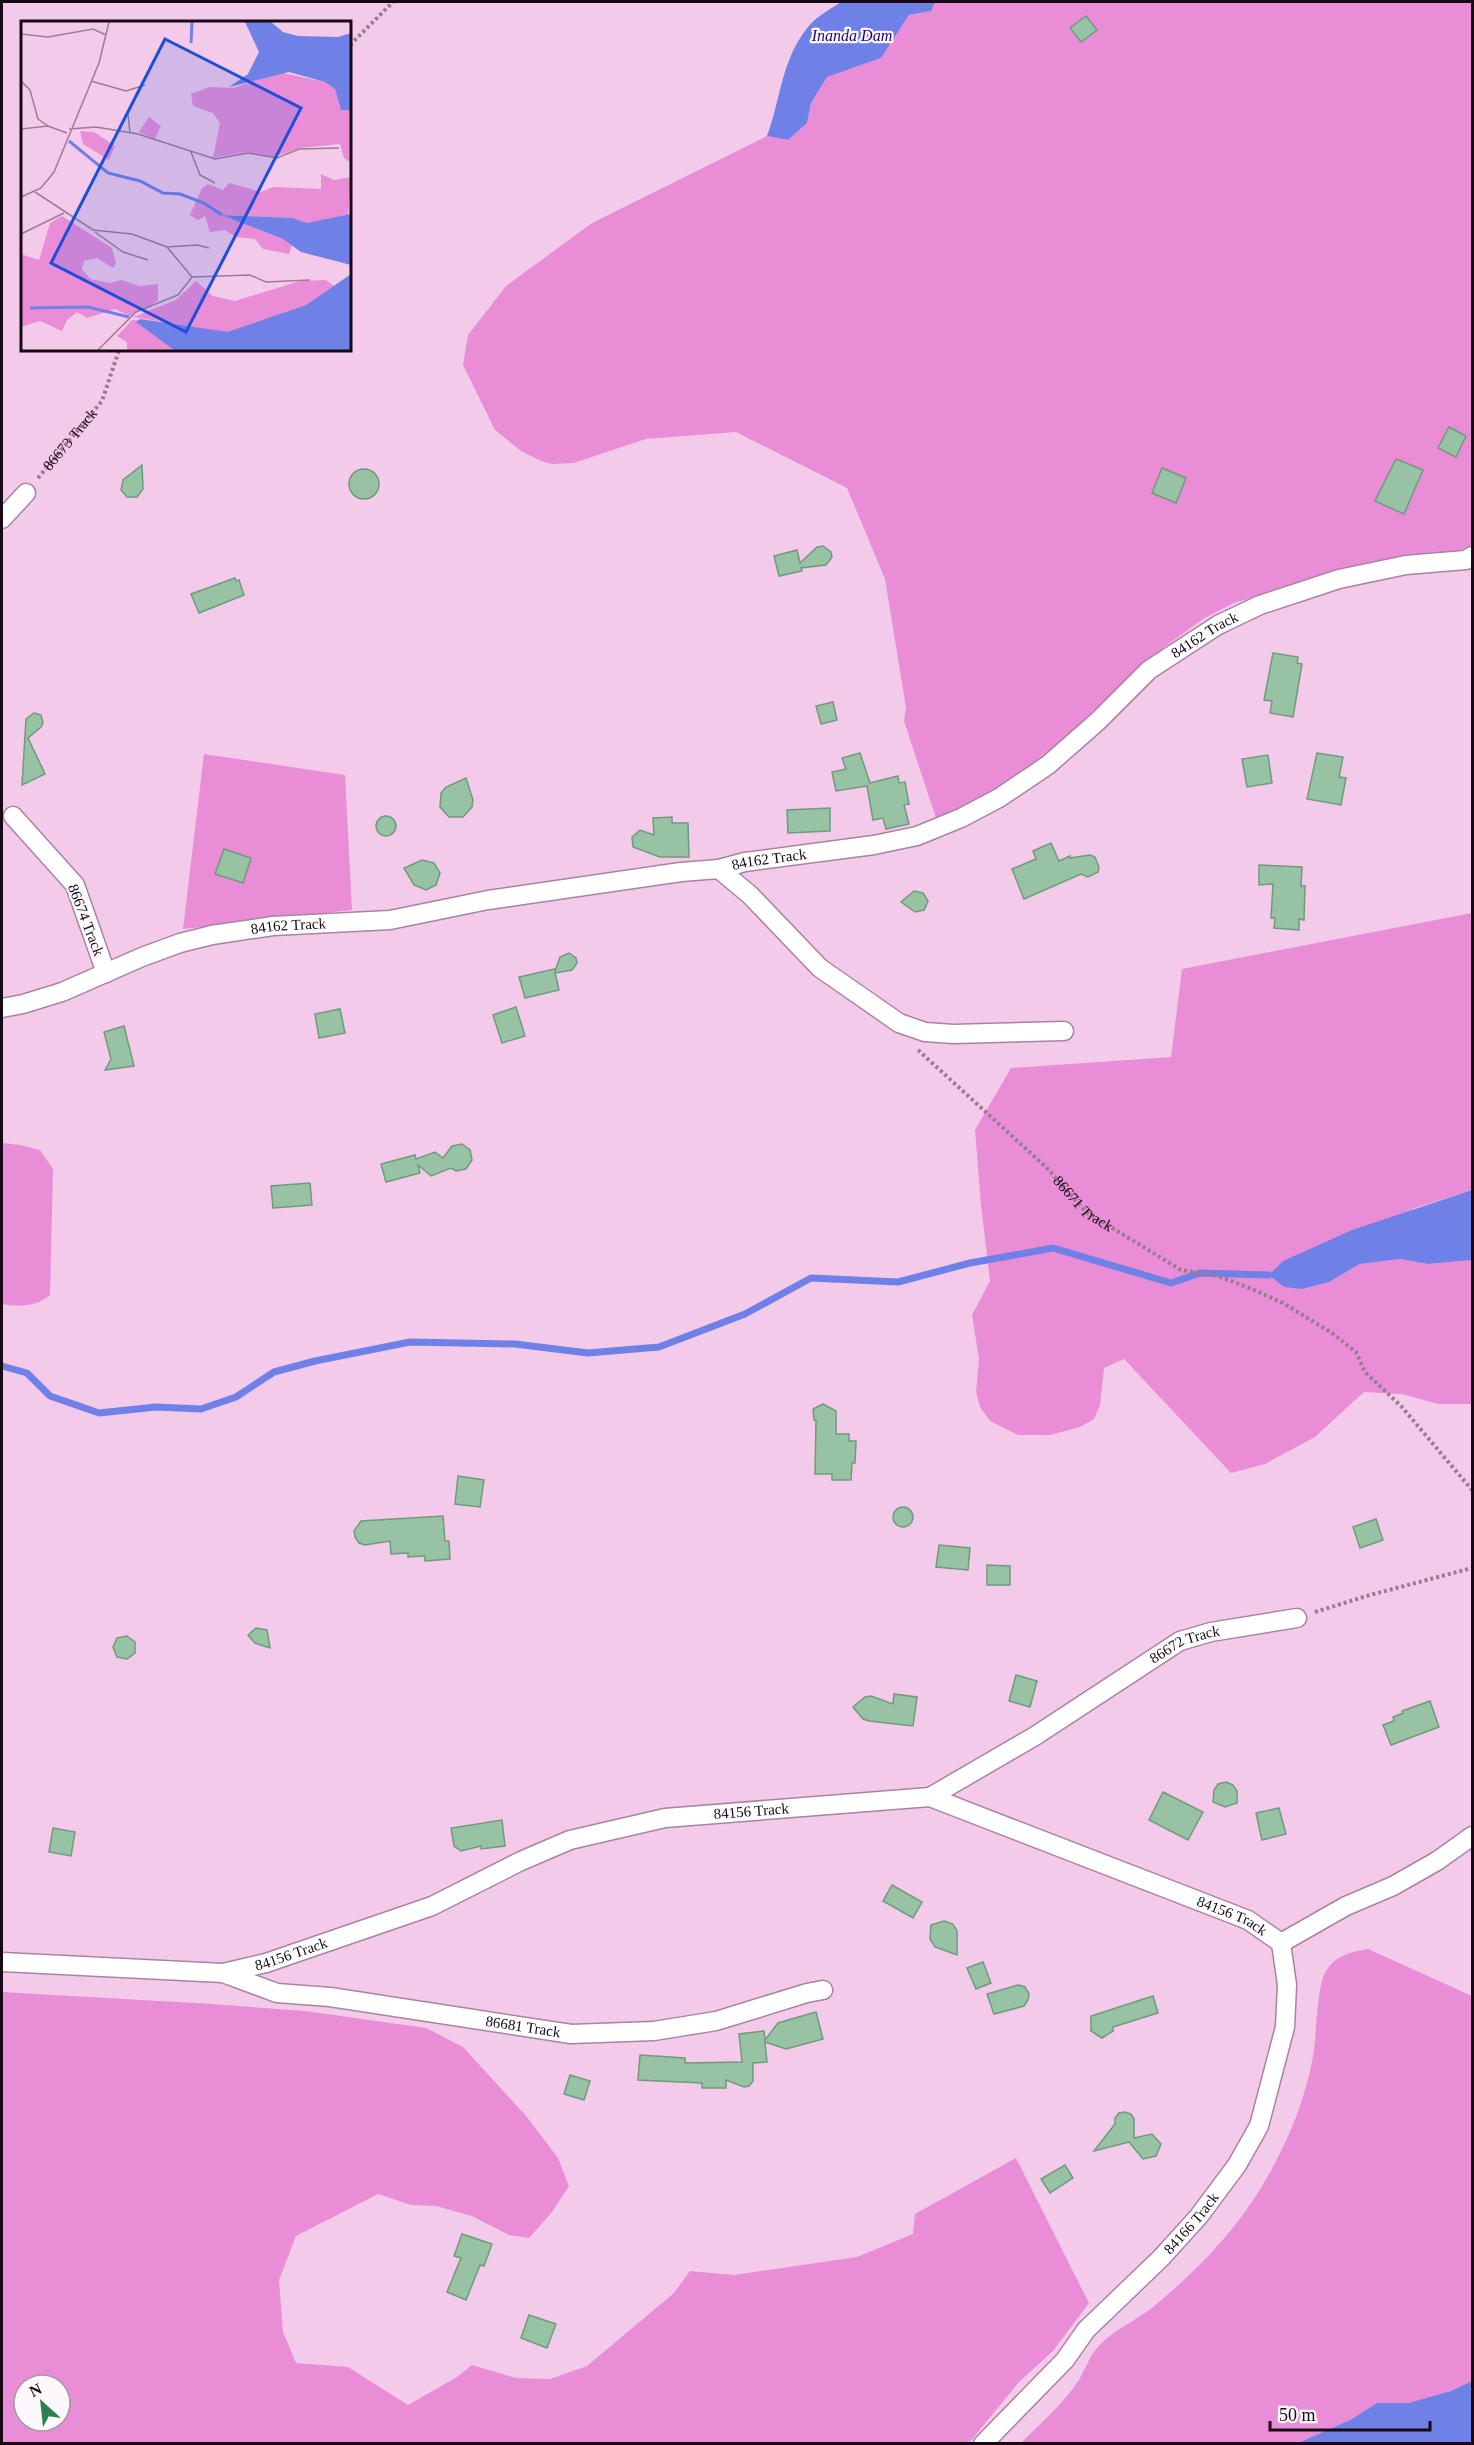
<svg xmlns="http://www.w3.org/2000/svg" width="1474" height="2445" font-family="'Times New Roman',serif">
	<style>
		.green { fill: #e98dd7; fill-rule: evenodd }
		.water { fill: #6f80e7 }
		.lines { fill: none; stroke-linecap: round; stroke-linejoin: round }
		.stream { stroke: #6f80e7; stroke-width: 7 }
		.building { fill: #97c2a4; stroke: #709a7d; stroke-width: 1.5 }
		.minor-casing { stroke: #aa83a1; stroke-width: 21 }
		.path { stroke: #997b93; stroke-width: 4; stroke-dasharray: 3 3; stroke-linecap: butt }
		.minor { stroke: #fff; stroke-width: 18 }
		.labels { text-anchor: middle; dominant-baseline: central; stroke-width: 4.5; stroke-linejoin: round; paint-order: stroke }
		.street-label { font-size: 15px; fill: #170a15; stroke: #fdf8fc }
		.water-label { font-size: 16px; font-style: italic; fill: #1d0083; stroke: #fdf8fc }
		.inset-river { fill: none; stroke: #6f80e7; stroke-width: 3 }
		.inset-road { fill: none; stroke: #9c7d95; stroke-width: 1.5 }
		.view { fill: #1d4ed8; fill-opacity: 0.15; stroke: #1d4ed8; stroke-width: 3 }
		.inset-edge { fill: none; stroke: #170a15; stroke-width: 3 }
	</style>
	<rect width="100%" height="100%" fill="#f4caea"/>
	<g class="green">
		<polygon points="935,2 1472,2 1472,545 1461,550 1350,567 1234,603 1203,619 1141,664 1071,733 1037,760 978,802 937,821 904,721 906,708 885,579 847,488 736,432 646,439 574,463 552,464 541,461 521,451 495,430 463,365 468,335 506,286 592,223 767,136 788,140 807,123 811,103 827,77 881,58 909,15 930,11"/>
		<polygon points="204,754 345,775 352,910 183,929"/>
		<polygon points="1472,913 1472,1190 1412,1209 1329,1282 1360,1264 1400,1259 1428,1264 1472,1260 1472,1404 1438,1404 1402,1394 1364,1392 1315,1437 1265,1464 1231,1473 1124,1359 1104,1368 1100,1405 1094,1419 1080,1427 1050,1435 1018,1435 990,1421 980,1407 976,1392 979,1359 972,1315 990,1281 981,1205 975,1130 1011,1068 1171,1057 1182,969"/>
		<path d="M2 1143 20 1145 40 1150 53 1169 50 1295C35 1307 20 1307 2 1304Z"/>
		<path d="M1368 1949 1472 1996V2381L1451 2391 1408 2403H1377L1352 2419 1298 2443 1020 2444C1041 2423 1063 2404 1079 2380 1085 2370 1089 2357 1097 2348 1111 2331 1135 2321 1152 2308 1205 2264 1249 2217 1279 2155 1295 2124 1307 2090 1313 2056 1317 2034 1316 1988 1326 1971 1336 1955 1351 1952 1368 1949Z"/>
		<path d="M2 1992 212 2004 305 2011 426 2028 463 2047 527 2117 558 2158 569 2186 552 2212 529 2238 509 2235 472 2216 436 2206 411 2205 378 2194 296 2236 279 2280 283 2332 296 2363 348 2367 408 2405 457 2377 472 2365 516 2378 550 2379 587 2366 674 2293 690 2271 734 2275 857 2257 913 2234 915 2214 1016 2158 1089 2303 1053 2351 1019 2382 969 2443H2ZM24 2385H60V2421H24Z"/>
	</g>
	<g class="water">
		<path d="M841 2H935L931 11 909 15 881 58 827 77 811 103 807 123 788 140 767 136C781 99 781 60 808 27 816 17 830 9 841 2Z"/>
		<polygon points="1472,1190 1472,1260 1428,1264 1400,1259 1360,1264 1329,1282 1302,1289 1284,1287 1269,1275 1283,1261 1352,1230"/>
		<polygon points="1472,2381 1472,2443 1298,2443 1352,2419 1377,2403 1408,2403 1451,2391"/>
	</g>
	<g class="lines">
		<polyline class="stream" points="2,1366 27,1373 50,1396 99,1413 156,1407 201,1409 236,1397 274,1372 315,1361 410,1342 515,1344 588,1353 659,1347 745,1314 811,1278 898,1282 970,1263 1053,1248 1171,1283 1200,1273 1269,1275"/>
	</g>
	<g class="building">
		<polygon points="1086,16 1097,30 1081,42 1070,28"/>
		<polygon points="1449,427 1466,436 1456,457 1438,448"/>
		<polygon points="1396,459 1423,470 1404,514 1375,501"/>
		<polygon points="142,465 143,489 137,497 127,497 121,490 123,480"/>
		<polygon points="1162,468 1186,478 1176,503 1152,493"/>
		<circle cx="364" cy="484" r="15"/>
		<polygon points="823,546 831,552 832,557 826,565 801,568 802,571 779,576 774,556 797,550 800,563 817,547"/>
		<polygon points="235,578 236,581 239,580 244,595 199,613 191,594"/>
		<polygon points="1273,653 1298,657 1297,663 1302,664 1293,717 1270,713 1272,701 1264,700"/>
		<polygon points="833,702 837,720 821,724 816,706"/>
		<polygon points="34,713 41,715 43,723 41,727 28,738 45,774 22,785 26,719"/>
		<polygon points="860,753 870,783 898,776 899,783 905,782 909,804 904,805 909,824 886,829 883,818 873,820 867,786 836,791 832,772 846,769 842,758"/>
		<polygon points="1317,753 1343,757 1339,777 1346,778 1341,805 1307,799"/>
		<polygon points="1268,755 1272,783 1247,787 1242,759"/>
		<polygon points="466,778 473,800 472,807 463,817 449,817 440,807 441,793 446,787"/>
		<polygon points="830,808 830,831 788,833 787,810"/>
		<circle cx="386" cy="826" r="10"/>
		<polygon points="672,817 672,823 688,823 689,857 660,857 633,847 632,837 640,830 654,835 653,818"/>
		<polygon points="1051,843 1059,861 1070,856 1070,858 1090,855 1095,857 1099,867 1098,872 1088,877 1081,874 1024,899 1012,869 1036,859 1033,851"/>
		<polygon points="224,849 251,858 243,883 215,874"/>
		<polygon points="422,860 434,863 440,873 436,885 426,890 414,885 404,868"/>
		<polygon points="1259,865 1302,867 1301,886 1305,886 1304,920 1299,919 1299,930 1274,928 1275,918 1271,918 1273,884 1259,885"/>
		<polygon points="914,891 923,893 928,901 924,910 915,912 901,902"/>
		<polygon points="569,953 576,958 577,963 572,970 555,973 559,990 525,998 519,977 554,969 555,971 560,957"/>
		<polygon points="516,1007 525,1036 502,1043 493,1015"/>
		<polygon points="340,1009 345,1033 319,1038 315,1014"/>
		<polygon points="124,1026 134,1066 105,1070 111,1059 104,1032"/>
		<polygon points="462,1144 470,1150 472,1160 466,1169 456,1171 451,1168 431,1176 418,1165 420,1173 386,1182 381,1164 415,1155 416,1159 435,1152 443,1158 452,1146"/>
		<polygon points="310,1183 312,1205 273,1208 271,1186"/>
		<polygon points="823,1404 836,1411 836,1434 849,1434 849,1441 856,1441 855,1463 852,1463 851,1480 832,1480 832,1474 815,1474 816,1421 814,1420 813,1409"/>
		<polygon points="458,1476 484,1480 480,1507 455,1504"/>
		<circle cx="903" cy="1517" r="10"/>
		<polygon points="443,1516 445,1541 449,1541 450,1559 425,1561 425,1556 408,1557 408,1553 391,1554 390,1541 365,1545 359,1543 355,1537 354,1531 361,1521"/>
		<polygon points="1376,1519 1383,1540 1360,1548 1353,1527"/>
		<polygon points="939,1545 970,1548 968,1570 936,1567"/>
		<polygon points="987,1565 1010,1566 1010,1585 987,1585"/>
		<polygon points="256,1628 267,1630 270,1648 255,1643 248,1635"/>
		<polygon points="127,1636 135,1642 135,1653 127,1659 117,1657 113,1647 117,1638"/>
		<polygon points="1016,1675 1037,1681 1030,1707 1009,1701"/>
		<polygon points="894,1694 917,1697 913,1726 869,1721 863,1719 853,1707 865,1697 871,1696 893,1704"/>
		<polygon points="1430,1701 1439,1727 1391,1745 1383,1725 1394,1721 1393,1717 1403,1713 1402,1711"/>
		<polygon points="1226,1782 1233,1785 1237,1791 1237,1803 1225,1807 1213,1802 1214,1790 1218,1784"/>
		<polygon points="1163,1792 1203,1812 1188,1840 1149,1820"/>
		<polygon points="1279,1808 1286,1834 1262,1840 1256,1813"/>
		<polygon points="502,1820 505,1846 481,1849 481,1846 461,1851 454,1846 451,1828"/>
		<polygon points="53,1828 75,1832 71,1856 49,1852"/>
		<polygon points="892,1885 922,1902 913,1918 883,1901"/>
		<polygon points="944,1921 953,1924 957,1931 957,1955 935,1947 930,1939 931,1925"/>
		<polygon points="983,1962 991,1983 976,1989 967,1968"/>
		<polygon points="1018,1985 1025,1987 1029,1994 1028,2000 1024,2006 994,2014 987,1994"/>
		<polygon points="1153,1996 1158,2013 1113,2027 1113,2031 1102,2038 1091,2031 1091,2016"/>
		<polygon points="816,2012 823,2039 786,2049 765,2042 767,2062 753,2063 753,2081 749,2086 744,2087 726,2080 726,2088 702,2088 702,2083 638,2080 640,2055 685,2058 685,2063 742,2062 739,2034 764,2031 765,2040 778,2023"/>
		<polygon points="570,2075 590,2081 584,2100 564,2094"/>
		<polygon points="1125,2112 1131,2114 1134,2119 1134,2138 1152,2134 1161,2144 1156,2156 1143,2159 1129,2142 1094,2151 1115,2124 1115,2118 1119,2113"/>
		<polygon points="1065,2165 1073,2178 1050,2193 1041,2179"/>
		<polygon points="462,2234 492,2244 484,2266 480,2265 466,2300 447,2292 461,2258 454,2256"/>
		<polygon points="529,2315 556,2324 547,2348 521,2338"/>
	</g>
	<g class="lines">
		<g class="minor-casing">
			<g id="minor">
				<polyline points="2,519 26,493"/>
				<polyline points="13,816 75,885 106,973"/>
				<polyline points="719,869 750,895 820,968 899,1023 925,1032 953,1034 1064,1031"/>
				<path id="s3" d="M2 1008 23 1004 62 992 142 957 180 943 212 935 273 926 390 920 488 900 681 872 719 869 745 862 874 845 917 836 961 818 999 798 1048 765 1098 721 1149 670 1218 625 1260 605 1339 579 1406 565 1466 560 1472 556"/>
				<path id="s4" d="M930 1797 1035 1736 1180 1641 1211 1632 1297 1618"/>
				<polyline points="1281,1943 1346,1906 1393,1886 1437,1861 1472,1836"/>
				<path id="s5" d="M2 1962 223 1973 266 1963 432 1906 521 1861 570 1840 665 1818 930 1797 1248 1920 1281 1943"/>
				<path id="s6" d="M223 1973 277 1993 330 1997 571 2034 654 2031 716 2021 807 1993 823 1990"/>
				<path id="s7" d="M983 2444 1065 2360 1086 2330 1161 2258 1199 2216 1237 2165 1259 2126 1285 2027 1287 1985 1281 1943"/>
			</g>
		</g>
		<g class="path">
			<polyline points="350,45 393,2"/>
			<path id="s1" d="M38 478 102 401 119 350"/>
			<path id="s2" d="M918 1050 1048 1169 1086 1212 1181 1270 1218 1276 1252 1289 1283 1303 1332 1333 1356 1352 1365 1372 1401 1406 1472 1490"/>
			<polyline points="1315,1612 1370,1595 1472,1568"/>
		</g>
		<use href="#minor" class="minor"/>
	</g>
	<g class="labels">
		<g class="street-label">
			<text stroke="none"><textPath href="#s1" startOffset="50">86673 Track</textPath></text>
			<text stroke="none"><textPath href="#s3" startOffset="1290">84162 Track</textPath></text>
			<text stroke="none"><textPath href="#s3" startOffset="786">84162 Track</textPath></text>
			<text transform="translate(86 920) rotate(69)">86674 Track</text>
			<text stroke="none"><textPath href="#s3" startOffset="300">84162 Track</textPath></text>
			<text stroke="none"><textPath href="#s2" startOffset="226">86671 Track</textPath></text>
			<text stroke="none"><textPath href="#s4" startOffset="298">86672 Track</textPath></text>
			<text stroke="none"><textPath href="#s5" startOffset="778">84156 Track</textPath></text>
			<text stroke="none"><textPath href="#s5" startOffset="1282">84156 Track</textPath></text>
			<text stroke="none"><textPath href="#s5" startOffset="292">84156 Track</textPath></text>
			<text stroke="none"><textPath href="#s6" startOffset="306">86681 Track</textPath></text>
			<text stroke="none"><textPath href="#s7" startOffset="304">84166 Track</textPath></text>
		</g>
		<g class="water-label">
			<text x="852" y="35">Inanda Dam</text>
		</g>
	</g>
	<g transform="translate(21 21)">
		<rect width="330" height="330" fill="#f4caea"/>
		<path d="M257 51 304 61 314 68 320 89H330V142L323 137 319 123 279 127 253 136 226 131 192 137 199 102 192 92 172 85 170 73 188 66 213 67ZM128 96 140 105 134 118 118 111ZM59 110 73 111 94 125 88 139 62 123ZM300 153 313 159 330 156 327 196 286 202 272 197 203 194 262 218 271 224 268 233 242 228 234 218 215 216 204 209 189 211 184 195 177 199 169 194 181 167 187 163 202 169 208 162 240 171 252 166 300 168ZM41 195 91 227 95 242 92 247 76 237 63 240 61 248 69 258 88 262 101 259 118 265 137 263V280L109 295 94 288 66 297 56 291 46 299 41 310 19 300 0 306V233L18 239 29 202ZM305 259 313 265 285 284 207 312 112 296 155 279 175 260 192 275 214 280 279 260ZM111 299H116L153 329H106V321L96 315Z" fill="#e98dd7"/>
		<path d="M224 1H250L262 11 277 15 317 16 330 12V89H320L314 68 304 61 268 51 208 66 227 53 238 31ZM330 193V244L280 231 262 218 201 194 272 197 286 202ZM330 253V329H153L115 301 119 298 207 311 285 284Z" fill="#6f80e7"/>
		<path class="inset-river" d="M170 22 171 1M48 120 87 152 119 160 142 172 159 173 183 182 201 194M9 287 67 286 108 296"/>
		<path class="inset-road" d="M0 13 27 16 72 8 85 14M0 60 9 69 17 98 27 105M70 60 105 70 124 64M107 93 109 112M0 108 27 105 46 112M48 108 75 106 117 113 194 138 227 132 256 137 278 128 318 127M170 131 179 154 194 162M14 171 72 209 111 213 146 226 171 256M0 176 20 167 33 151 78 42 88 1M74 211 102 231 127 239M0 213 43 192M146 226 176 224 188 227M171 256 229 254 245 261 289 259M77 329 115 291 157 274 171 256"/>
		<path class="view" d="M144 18 280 87 165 311 30 242Z"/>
		<rect width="330" height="330" class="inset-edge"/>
	</g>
	<rect width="1474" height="2445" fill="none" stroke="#170a15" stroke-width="6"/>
	<g transform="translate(42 2403) rotate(333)"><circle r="28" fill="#fdf8fc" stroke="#a199a0" stroke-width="1.5"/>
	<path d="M0-4.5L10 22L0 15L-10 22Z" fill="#2f7f4f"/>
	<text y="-9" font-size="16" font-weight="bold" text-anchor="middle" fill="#170a15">N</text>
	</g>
	<path d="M1270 2421v9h160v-9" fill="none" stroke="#170a15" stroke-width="3"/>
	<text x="1279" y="2421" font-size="18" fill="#170a15" stroke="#fdf8fc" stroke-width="4.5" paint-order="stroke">50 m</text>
</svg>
